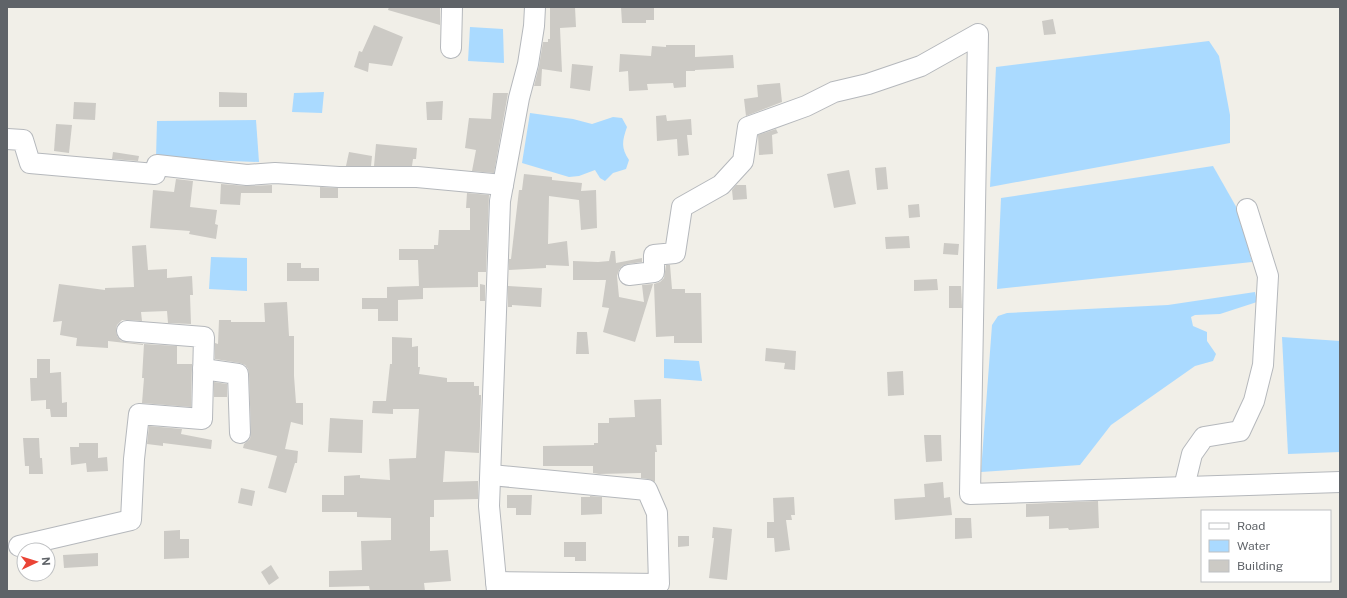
<svg xmlns="http://www.w3.org/2000/svg" width="1347" height="598" font-family="'Public Sans',sans-serif">
	<style>
		.water { fill: #aadaff }
		.building { fill: #cccac5 }
		.lines { fill: none; stroke-linecap: round; stroke-linejoin: round }
		.minor-casing { stroke: #b5b8bc; stroke-width: 22 }
		.minor { stroke: #fff; stroke-width: 20 }
	</style>
	<rect width="100%" height="100%" fill="#f1efe8"/>
	<g class="water">
		<polygon points="470,27 503,29 504,63 468,61"/>
		<polygon points="1209,41 1219,56 1230,115 1230,143 990,187 996,67"/>
		<polygon points="324,92 322,113 292,112 294,93"/>
		<path d="M530 113 573 119 592 124 613 117 622 118 627 127C622 141 621 148 629 160L626 169 613 173 605 181 600 178 595 170 579 176 569 177 522 163Z"/>
		<polygon points="256,120 259,162 156,158 157,121"/>
		<polygon points="1213,166 1238,210 1252,262 997,289 1001,198"/>
		<polygon points="211,257 247,258 247,291 209,289"/>
		<polygon points="1255,292 1257,302 1220,314 1195,315 1191,317 1193,326 1207,332 1207,341 1216,354 1213,361 1195,366 1111,425 1080,465 981,472 992,325 998,316 1007,313 1168,305"/>
		<polygon points="1282,337 1340,341 1340,452 1288,454"/>
		<polygon points="664,359 699,361 702,381 664,378"/>
	</g>
	<g class="building">
		<polygon points="389,7 440,7 440,25 388,10"/>
		<polygon points="550,7 575,7 576,27 560,28 562,72 542,69 541,86 534,86 539,66 543,42 548,42 548,39 550,39"/>
		<polygon points="621,7 654,7 654,20 646,20 646,23 622,23"/>
		<polygon points="1053,19 1056,34 1044,35 1042,21"/>
		<polygon points="374,25 403,37 392,66 369,63 368,72 354,67 359,51 362,52"/>
		<polygon points="666,45 695,45 695,57 733,55 734,68 695,70 695,71 686,71 686,87 674,88 673,83 647,84 648,90 629,91 628,71 619,72 620,54 651,56 652,46 666,47"/>
		<polygon points="572,64 593,66 590,91 570,88"/>
		<polygon points="780,83 782,102 746,116 744,99 758,97 757,85"/>
		<polygon points="219,92 247,93 247,107 219,107"/>
		<polygon points="493,93 508,93 494,173 472,171 476,150 465,148 469,118 491,119"/>
		<polygon points="443,101 442,120 427,120 426,102"/>
		<polygon points="74,102 96,103 95,120 73,119"/>
		<polygon points="666,115 667,121 691,119 692,135 687,135 689,155 678,156 677,139 657,141 656,116"/>
		<polygon points="56,124 72,125 69,153 54,151"/>
		<polygon points="776,129 778,133 772,135 773,154 759,155 758,135"/>
		<polygon points="376,144 417,148 416,159 413,159 412,166 374,166"/>
		<polygon points="113,152 139,156 138,161 112,159"/>
		<polygon points="349,152 372,156 371,166 346,166"/>
		<polygon points="886,167 888,189 877,190 875,168"/>
		<polygon points="849,170 856,204 834,208 827,174"/>
		<polygon points="524,174 552,177 552,180 582,183 581,191 596,190 597,228 581,230 579,200 549,196 548,244 567,241 569,266 546,265 546,268 509,270 509,259 511,259 519,190 522,190"/>
		<polygon points="176,179 193,181 190,207 217,210 215,224 218,225 216,239 189,234 190,231 150,228 153,190 174,192"/>
		<polygon points="221,184 246,186 272,185 272,193 241,193 240,205 220,204"/>
		<polygon points="736,185 746,185 747,199 733,200 732,190"/>
		<polygon points="320,187 338,188 338,198 320,198"/>
		<polygon points="467,193 489,195 486,272 478,272 478,287 423,288 423,299 398,300 398,321 378,321 378,309 362,309 362,298 387,298 387,287 419,286 418,260 399,260 399,249 434,249 434,245 438,245 439,230 470,230 470,208 466,208"/>
		<polygon points="919,204 920,217 909,218 908,205"/>
		<polygon points="909,236 910,248 886,249 885,237"/>
		<polygon points="944,243 959,244 958,255 943,254"/>
		<polygon points="146,245 148,270 167,269 167,278 192,276 193,295 190,295 191,324 168,323 167,311 141,312 142,321 128,320 122,320 117,325 116,330 117,336 121,341 126,342 143,344 143,345 108,341 108,348 76,346 77,338 60,335 62,321 53,322 59,284 105,290 105,288 134,287 132,246"/>
		<polygon points="611,251 615,251 616,263 642,258 642,262 627,264 622,266 619,270 617,276 619,297 644,302 642,285 653,284 635,342 603,332 609,308 602,307 606,280 573,280 573,261 598,262 609,261"/>
		<polygon points="287,263 301,263 301,268 319,268 319,281 287,281"/>
		<polygon points="666,265 670,265 672,289 685,289 685,293 701,293 702,343 674,343 674,336 656,337 654,284 660,282 664,278"/>
		<polygon points="937,279 938,290 914,291 914,280"/>
		<polygon points="480,284 485,285 485,301 480,301"/>
		<polygon points="508,286 542,288 541,307 512,305 512,307 508,307"/>
		<polygon points="949,286 961,286 962,308 949,308"/>
		<polygon points="287,302 289,336 294,336 294,376 296,403 303,403 303,425 291,422 285,449 298,451 297,463 295,463 286,493 268,488 277,456 243,448 244,444 250,439 251,433 249,374 248,369 245,365 240,363 215,359 215,343 218,344 219,320 231,320 231,322 265,322 264,303"/>
		<polygon points="577,332 587,332 589,354 576,354"/>
		<polygon points="392,337 412,338 412,347 418,346 418,367 420,367 419,374 447,378 447,382 474,382 474,386 479,386 479,395 481,395 481,399 479,453 445,451 443,482 478,481 478,499 434,500 434,517 430,517 430,551 448,550 451,581 424,583 425,591 370,591 369,586 329,587 329,571 362,570 361,541 391,540 391,518 357,517 357,512 322,512 322,495 344,495 344,476 360,475 360,478 390,480 389,459 416,458 419,409 393,409 393,414 372,413 373,401 386,401 390,364 392,364"/>
		<polygon points="144,344 177,346 177,364 192,364 191,407 142,403 144,378 142,378"/>
		<polygon points="766,348 796,351 795,370 784,369 785,363 765,361"/>
		<polygon points="37,359 50,359 50,373 61,372 62,403 67,402 67,417 51,417 50,409 46,409 46,400 31,401 30,378 37,378"/>
		<polygon points="903,371 904,395 888,396 887,372"/>
		<polygon points="214,382 227,384 227,397 214,397"/>
		<polygon points="661,399 662,445 656,445 657,452 655,452 655,482 648,479 641,478 641,473 599,474 593,473 593,466 543,466 543,446 594,445 594,443 598,443 598,423 609,423 609,418 635,417 634,400"/>
		<polygon points="330,418 363,420 362,453 328,452"/>
		<polygon points="149,426 182,429 181,434 212,440 211,449 163,443 163,446 147,444"/>
		<polygon points="924,435 941,435 942,461 926,462"/>
		<polygon points="23,438 39,438 40,458 42,458 43,474 29,474 29,466 25,466"/>
		<polygon points="79,443 98,443 98,458 107,457 108,471 87,472 86,463 71,465 70,447 79,447"/>
		<polygon points="943,482 944,498 950,497 952,515 895,520 894,499 925,497 924,484"/>
		<polygon points="241,488 255,491 252,506 238,503"/>
		<polygon points="507,495 532,495 531,515 516,515 516,508 507,508"/>
		<polygon points="590,496 602,497 602,514 581,515 581,497 590,497"/>
		<polygon points="794,497 795,515 791,515 792,520 786,520 790,550 775,552 774,538 767,538 767,522 774,522 773,498"/>
		<polygon points="1098,501 1099,528 1069,530 1068,528 1049,529 1049,516 1026,517 1026,504"/>
		<polygon points="955,518 971,518 972,538 955,539"/>
		<polygon points="713,527 732,529 727,580 709,578 714,538 712,538"/>
		<polygon points="180,530 180,539 189,539 189,558 164,559 164,531"/>
		<polygon points="678,536 689,536 689,546 678,547"/>
		<polygon points="564,542 586,542 586,561 575,561 575,557 564,557"/>
		<polygon points="98,553 98,566 64,568 63,555"/>
		<polygon points="271,565 279,578 269,585 261,572"/>
	</g>
	<g class="lines">
		<g class="minor-casing">
			<g id="minor">
				<polyline points="451,48 452,7"/>
				<polyline points="7,139 23,140 30,163 155,174 157,165 247,175 275,173 339,177 417,177 503,185"/>
				<polyline points="629,275 654,272 654,255 675,253 682,207 721,185 743,161 748,127 806,106 834,92 868,84 921,66 978,34 970,494 1340,482"/>
				<polyline points="203,369 238,374 240,433"/>
				<polyline points="491,475 647,490 657,513 659,584 496,582"/>
				<polyline points="1184,487 1192,454 1204,437 1240,431 1254,401 1263,365 1268,276 1247,209"/>
				<polyline points="19,546 131,520 134,459 139,414 202,419 204,337 127,331"/>
				<polyline points="497,591 489,506 500,201 519,98 528,64 534,26 535,7"/>
			</g>
		</g>
		<use href="#minor" class="minor"/>
	</g>
	<rect width="1347" height="598" fill="none" stroke="#5f6368" stroke-width="16"/>
	<rect x="1201" y="510" width="130" height="72" fill="#ffffff" stroke="#bfc1c3"/>
	<rect x="1209" y="523" width="20" height="6" fill="#ffffff" stroke="#bfc1c3"/>
	<text x="1237" y="530" font-size="12" fill="#5f6368">Road</text>
	<rect x="1209" y="540" width="20" height="12" fill="#aadaff" stroke="#bfc1c3"/>
	<text x="1237" y="550" font-size="12" fill="#5f6368">Water</text>
	<rect x="1209" y="560" width="20" height="12" fill="#cccac5" stroke="#bfc1c3"/>
	<text x="1237" y="570" font-size="12" fill="#5f6368">Building</text>
	<g transform="translate(36 562) rotate(86)"><circle r="19" fill="#ffffff" stroke="#bfc1c3"/>
	<path d="M0-3L7 15L0 10L-7 15Z" fill="#ea4335"/>
	<text y="-6" font-size="11" font-weight="bold" text-anchor="middle" fill="#5f6368">N</text>
	</g>
</svg>
